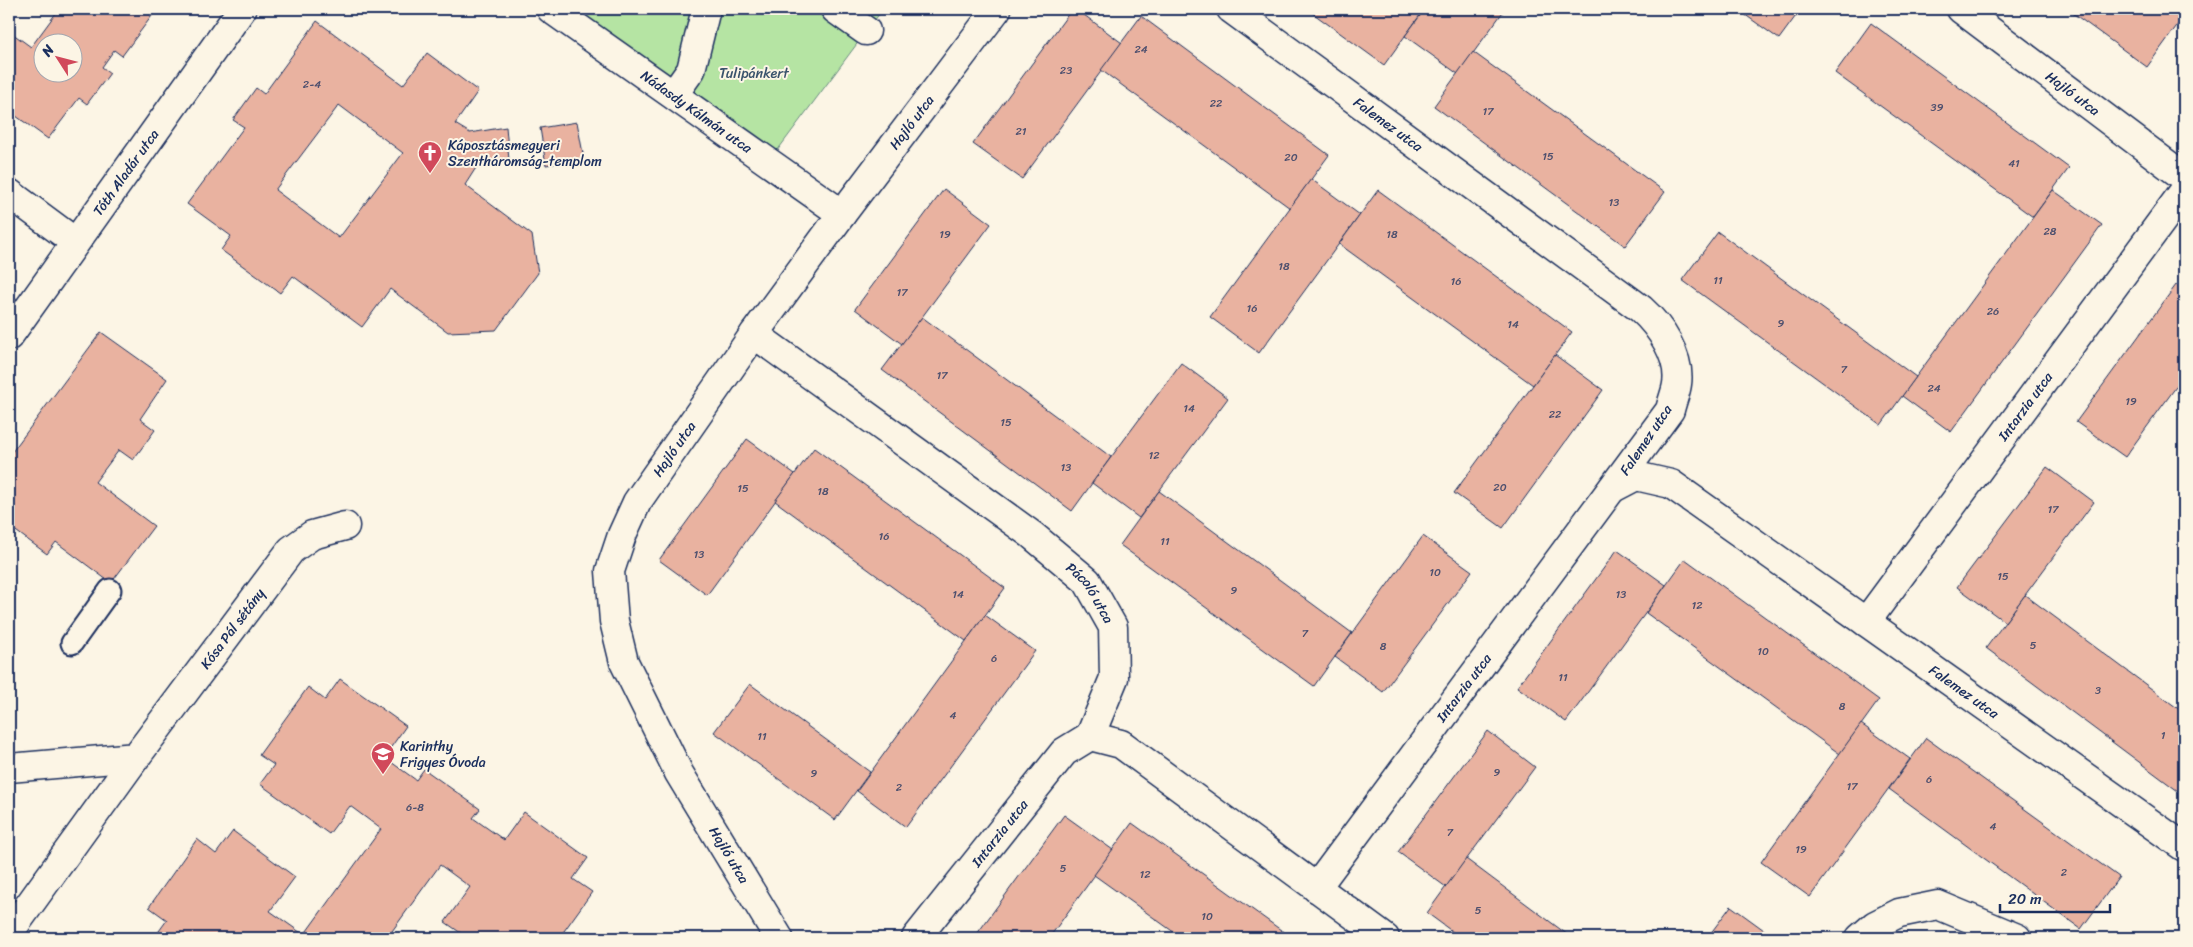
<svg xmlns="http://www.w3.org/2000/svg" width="2193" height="947" font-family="Sriracha,sans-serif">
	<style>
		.green { fill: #b5e4a3; stroke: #688a80 }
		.building { fill: #e9b2a0; stroke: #1b2f5e; fill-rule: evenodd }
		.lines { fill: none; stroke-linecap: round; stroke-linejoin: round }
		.service-casing { stroke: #1b2f5e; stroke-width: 25 }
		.pedestrian-casing { stroke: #1b2f5e; stroke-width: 31 }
		.minor-casing { stroke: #1b2f5e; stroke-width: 31 }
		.service { stroke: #fcf5e5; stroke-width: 21 }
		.pedestrian { stroke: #fcf5e5; stroke-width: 28 }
		.minor { stroke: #fcf5e5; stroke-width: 28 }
		.labels { text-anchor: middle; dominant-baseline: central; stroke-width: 4; stroke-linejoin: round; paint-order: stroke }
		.number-label { font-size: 11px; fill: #4e506e }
		.park-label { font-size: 14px; fill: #3a536c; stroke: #fcf5e5 }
		.street-label { font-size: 14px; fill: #1b2f5e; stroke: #fcf5e5 }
		.poi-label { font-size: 14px; fill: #1b2f5e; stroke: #fcf5e5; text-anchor: start }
	</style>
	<rect width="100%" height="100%" fill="#fcf5e5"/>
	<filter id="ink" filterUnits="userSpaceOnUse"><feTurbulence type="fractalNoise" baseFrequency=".02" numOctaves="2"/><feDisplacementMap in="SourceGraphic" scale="10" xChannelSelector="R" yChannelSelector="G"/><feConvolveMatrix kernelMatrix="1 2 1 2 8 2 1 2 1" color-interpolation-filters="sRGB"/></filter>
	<g filter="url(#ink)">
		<polygon class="green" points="551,9 883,9 768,163"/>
		<g class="building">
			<path d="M59 9H157L122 56 114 50 102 67 110 73 87 104 79 98 48 139 9 111V31L31 47ZM42 42H72V72H42Z"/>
			<polygon points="1072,9 1076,9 1122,43 1022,179 973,144"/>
			<polygon points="1307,9 1420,9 1423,11 1384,65"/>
			<polygon points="1425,9 1505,9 1458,74 1405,36"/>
			<polygon points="1737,9 1801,9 1779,39"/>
			<polygon points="2067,9 2184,9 2184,16 2147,67"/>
			<polygon points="1141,16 1329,155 1290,208 1101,70"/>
			<path d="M317 21 403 85 427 53 478 91 455 124 470 133 506 127 509 160 479 163 465 185 532 235 538 273 496 330 448 332 390 289 362 327 293 276 280 293 221 250 231 236 187 204 244 127 233 120 256 88 264 94ZM339 105 403 153 339 238 275 190Z"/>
			<polygon points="1871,23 2069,168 2033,217 1835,73"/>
			<polygon points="1473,52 1665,192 1625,246 1434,106"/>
			<polygon points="577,122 584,159 546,165 540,128"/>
			<polygon points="1311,179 1360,215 1259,353 1210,317"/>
			<polygon points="944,189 991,224 902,344 855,309"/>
			<polygon points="1378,190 1572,332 1533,385 1339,244"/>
			<polygon points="2053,190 2102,225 1951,432 1902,396"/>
			<polygon points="1718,232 1916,377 1881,425 1682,280"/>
			<polygon points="2176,285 2184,291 2184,376 2125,457 2076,422"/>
			<polygon points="922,317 1111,457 1072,511 882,370"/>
			<polygon points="101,332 167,379 140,419 155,430 133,460 119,450 95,482 154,526 111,583 56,542 47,554 9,526 9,456"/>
			<polygon points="1555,355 1603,390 1503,528 1454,493"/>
			<polygon points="1181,363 1228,398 1139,518 1092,483"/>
			<polygon points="747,439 795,474 707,595 659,560"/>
			<polygon points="814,448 1005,588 966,641 775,501"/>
			<polygon points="2047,467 2094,502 2005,622 1957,587"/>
			<polygon points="1159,491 1352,633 1314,686 1120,545"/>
			<polygon points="1423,536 1472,571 1383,692 1335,657"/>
			<polygon points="1617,550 1666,585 1566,722 1517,687"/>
			<polygon points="1685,559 1879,700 1840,754 1646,613"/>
			<polygon points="2025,595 2184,713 2184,783 2178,791 1986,648"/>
			<polygon points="985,615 1035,651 906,827 857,791"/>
			<polygon points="340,679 406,726 384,757 416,780 424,769 480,809 473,818 504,840 524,812 588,858 573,879 592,892 559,938 468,938 445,922 470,887 440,865 387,938 154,938 167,920 149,907 197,839 216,854 233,831 295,877 270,911 304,935 381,829 350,806 329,834 260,784 274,765 259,755 308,687 325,700"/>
			<polygon points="750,684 870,772 835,820 714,732"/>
			<polygon points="1861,724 1910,759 1810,897 1761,862"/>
			<polygon points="1488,731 1535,767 1446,887 1398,852"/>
			<polygon points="1926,738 2119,877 2081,929 1889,789"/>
			<polygon points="1064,815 1113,850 1049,938 974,938"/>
			<polygon points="1132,823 1292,938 1182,938 1094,875"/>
			<polygon points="1466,859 1572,938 1461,938 1427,913"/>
			<polygon points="1731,906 1775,938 1707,938"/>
		</g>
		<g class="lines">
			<g class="service-casing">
				<polyline id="service" points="72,643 110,590"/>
			</g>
			<g class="pedestrian-casing">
				<g id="pedestrian">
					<polyline points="835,9 866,31"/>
					<polyline points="674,94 691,70 706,9"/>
					<path id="s1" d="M9 768 136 757 291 550 312 535 345 526"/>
					<polyline points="9,933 136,757"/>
				</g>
			</g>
			<g class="minor-casing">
				<g id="minor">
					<path id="s2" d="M551 9 842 214"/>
					<path id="s3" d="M1231 9 1641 309C1660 326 1681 357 1677 384 1676 392 1672 401 1670 410L1316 888"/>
					<path id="s4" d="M1961 9 2184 177"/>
					<polyline points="9,193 75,242"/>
					<path id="s5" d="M754 334 1032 535 1087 581 1113 627 1114 678 1090 736"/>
					<path id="s6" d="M9 336 242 9"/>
					<path id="s7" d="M1613 488 1636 476 1671 484 2184 847"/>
					<path id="s8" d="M1866 622 2184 191"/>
					<polyline points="1090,736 1121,744 1385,938"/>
					<path id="s9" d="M779 938 679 773 624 662 614 621 610 571 622 535 637 502 754 334 842 214 997 9"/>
					<path id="s10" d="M916 938 1064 752 1090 736"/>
					<polyline points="1860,938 1875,925 1899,913 1938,905 2017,938"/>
				</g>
			</g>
			<use href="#service" class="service"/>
			<use href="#pedestrian" class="pedestrian"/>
			<use href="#minor" class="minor"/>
		</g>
	</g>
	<defs>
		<g id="church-pin" transform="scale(1.25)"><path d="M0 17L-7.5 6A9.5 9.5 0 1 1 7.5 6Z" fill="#d1495b" stroke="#fcf5e5"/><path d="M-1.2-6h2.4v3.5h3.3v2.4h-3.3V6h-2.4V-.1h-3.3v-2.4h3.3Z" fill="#fff"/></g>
		<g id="school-pin" transform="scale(1.25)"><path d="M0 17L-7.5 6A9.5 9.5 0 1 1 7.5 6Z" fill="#d1495b" stroke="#fcf5e5"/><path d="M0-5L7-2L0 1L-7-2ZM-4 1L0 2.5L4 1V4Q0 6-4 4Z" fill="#fff"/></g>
	</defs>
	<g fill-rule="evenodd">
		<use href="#church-pin" x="430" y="153"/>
		<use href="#school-pin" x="383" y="754"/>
	</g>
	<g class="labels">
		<g class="number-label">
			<text x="1141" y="49">24</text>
			<text x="1066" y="70">23</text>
			<text x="312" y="84">2-4</text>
			<text x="1216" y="103">22</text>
			<text x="1937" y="107">39</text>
			<text x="1488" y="111">17</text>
			<text x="1021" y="131">21</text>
			<text x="1548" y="156">15</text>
			<text x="1291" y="157">20</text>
			<text x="2014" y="163">41</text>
			<text x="1614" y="202">13</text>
			<text x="2050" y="231">28</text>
			<text x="945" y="234">19</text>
			<text x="1392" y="234">18</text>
			<text x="1284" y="266">18</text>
			<text x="1718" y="280">11</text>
			<text x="1456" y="281">16</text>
			<text x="902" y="292">17</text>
			<text x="1252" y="308">16</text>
			<text x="1993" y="311">26</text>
			<text x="1781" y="323">9</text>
			<text x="1513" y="324">14</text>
			<text x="1844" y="369">7</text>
			<text x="942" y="375">17</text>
			<text x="1934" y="388">24</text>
			<text x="2131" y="401">19</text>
			<text x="1189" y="408">14</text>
			<text x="1555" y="414">22</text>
			<text x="1006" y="422">15</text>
			<text x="1154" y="455">12</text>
			<text x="1066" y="467">13</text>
			<text x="1500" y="487">20</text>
			<text x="743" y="488">15</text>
			<text x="823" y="491">18</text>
			<text x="2053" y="509">17</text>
			<text x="884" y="536">16</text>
			<text x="1165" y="541">11</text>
			<text x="699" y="554">13</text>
			<text x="1435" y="572">10</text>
			<text x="2003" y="576">15</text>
			<text x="1234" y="590">9</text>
			<text x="958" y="594">14</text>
			<text x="1621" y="594">13</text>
			<text x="1697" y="605">12</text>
			<text x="1305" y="633">7</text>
			<text x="2033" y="645">5</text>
			<text x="1383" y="646">8</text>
			<text x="1763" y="651">10</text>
			<text x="994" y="658">6</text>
			<text x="1563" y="677">11</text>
			<text x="2098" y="690">3</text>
			<text x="1842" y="706">8</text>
			<text x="953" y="715">4</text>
			<text x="2163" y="735">1</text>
			<text x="762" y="736">11</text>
			<text x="1497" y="772">9</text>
			<text x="814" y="773">9</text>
			<text x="1929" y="779">6</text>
			<text x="1852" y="786">17</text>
			<text x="899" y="787">2</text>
			<text x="415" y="807">6-8</text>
			<text x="1993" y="826">4</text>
			<text x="1450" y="832">7</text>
			<text x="1801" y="849">19</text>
			<text x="1063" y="868">5</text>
			<text x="2064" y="872">2</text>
			<text x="1145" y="874">12</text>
			<text x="1478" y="910">5</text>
			<text x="1207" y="916">10</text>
		</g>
		<g class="park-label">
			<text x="754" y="73">Tulipánkert</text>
		</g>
		<g class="street-label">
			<text stroke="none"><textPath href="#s4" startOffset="140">Hajló utca</textPath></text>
			<text stroke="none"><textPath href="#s2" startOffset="178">Nádasdy Kálmán utca</textPath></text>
			<text stroke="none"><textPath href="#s9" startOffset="952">Hajló utca</textPath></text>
			<text stroke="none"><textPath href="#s3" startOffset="195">Falemez utca</textPath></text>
			<text stroke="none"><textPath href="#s6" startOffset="201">Tóth Aladár utca</textPath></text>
			<text stroke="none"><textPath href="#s8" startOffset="268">Intarzia utca</textPath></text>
			<text transform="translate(1646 440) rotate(-56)">Falemez utca</text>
			<text stroke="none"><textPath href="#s9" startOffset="548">Hajló utca</textPath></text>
			<text stroke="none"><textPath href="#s5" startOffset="426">Pácoló utca</textPath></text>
			<text stroke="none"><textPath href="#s1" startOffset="288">Kósa Pál sétány</textPath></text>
			<text transform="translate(1464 688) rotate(-53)">Intarzia utca</text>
			<text stroke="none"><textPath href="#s7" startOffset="421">Falemez utca</textPath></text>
			<text stroke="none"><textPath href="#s10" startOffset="134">Intarzia utca</textPath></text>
			<text transform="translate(729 855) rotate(59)">Hajló utca</text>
		</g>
		<g class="poi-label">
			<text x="448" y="145">Káposztásmegyeri<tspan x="448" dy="16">Szentháromság-templom</tspan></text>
			<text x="400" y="746">Karinthy<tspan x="400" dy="16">Frigyes Óvoda</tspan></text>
		</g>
	</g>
	<rect width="2193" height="947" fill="none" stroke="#fcf5e5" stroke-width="30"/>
	<rect x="15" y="15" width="2163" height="917" fill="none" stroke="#1b2f5e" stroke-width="2" filter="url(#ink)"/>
	<g transform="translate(58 58) rotate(306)"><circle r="24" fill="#fcf5e5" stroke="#a2a6af"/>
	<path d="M0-4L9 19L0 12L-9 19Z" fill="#d1495b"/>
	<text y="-8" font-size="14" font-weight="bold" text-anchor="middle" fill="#1b2f5e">N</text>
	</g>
	<path d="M2000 904v8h110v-8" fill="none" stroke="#1b2f5e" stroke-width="2.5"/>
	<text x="2008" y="904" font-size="15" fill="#1b2f5e" stroke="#fcf5e5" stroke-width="4" paint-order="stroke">20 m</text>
</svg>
